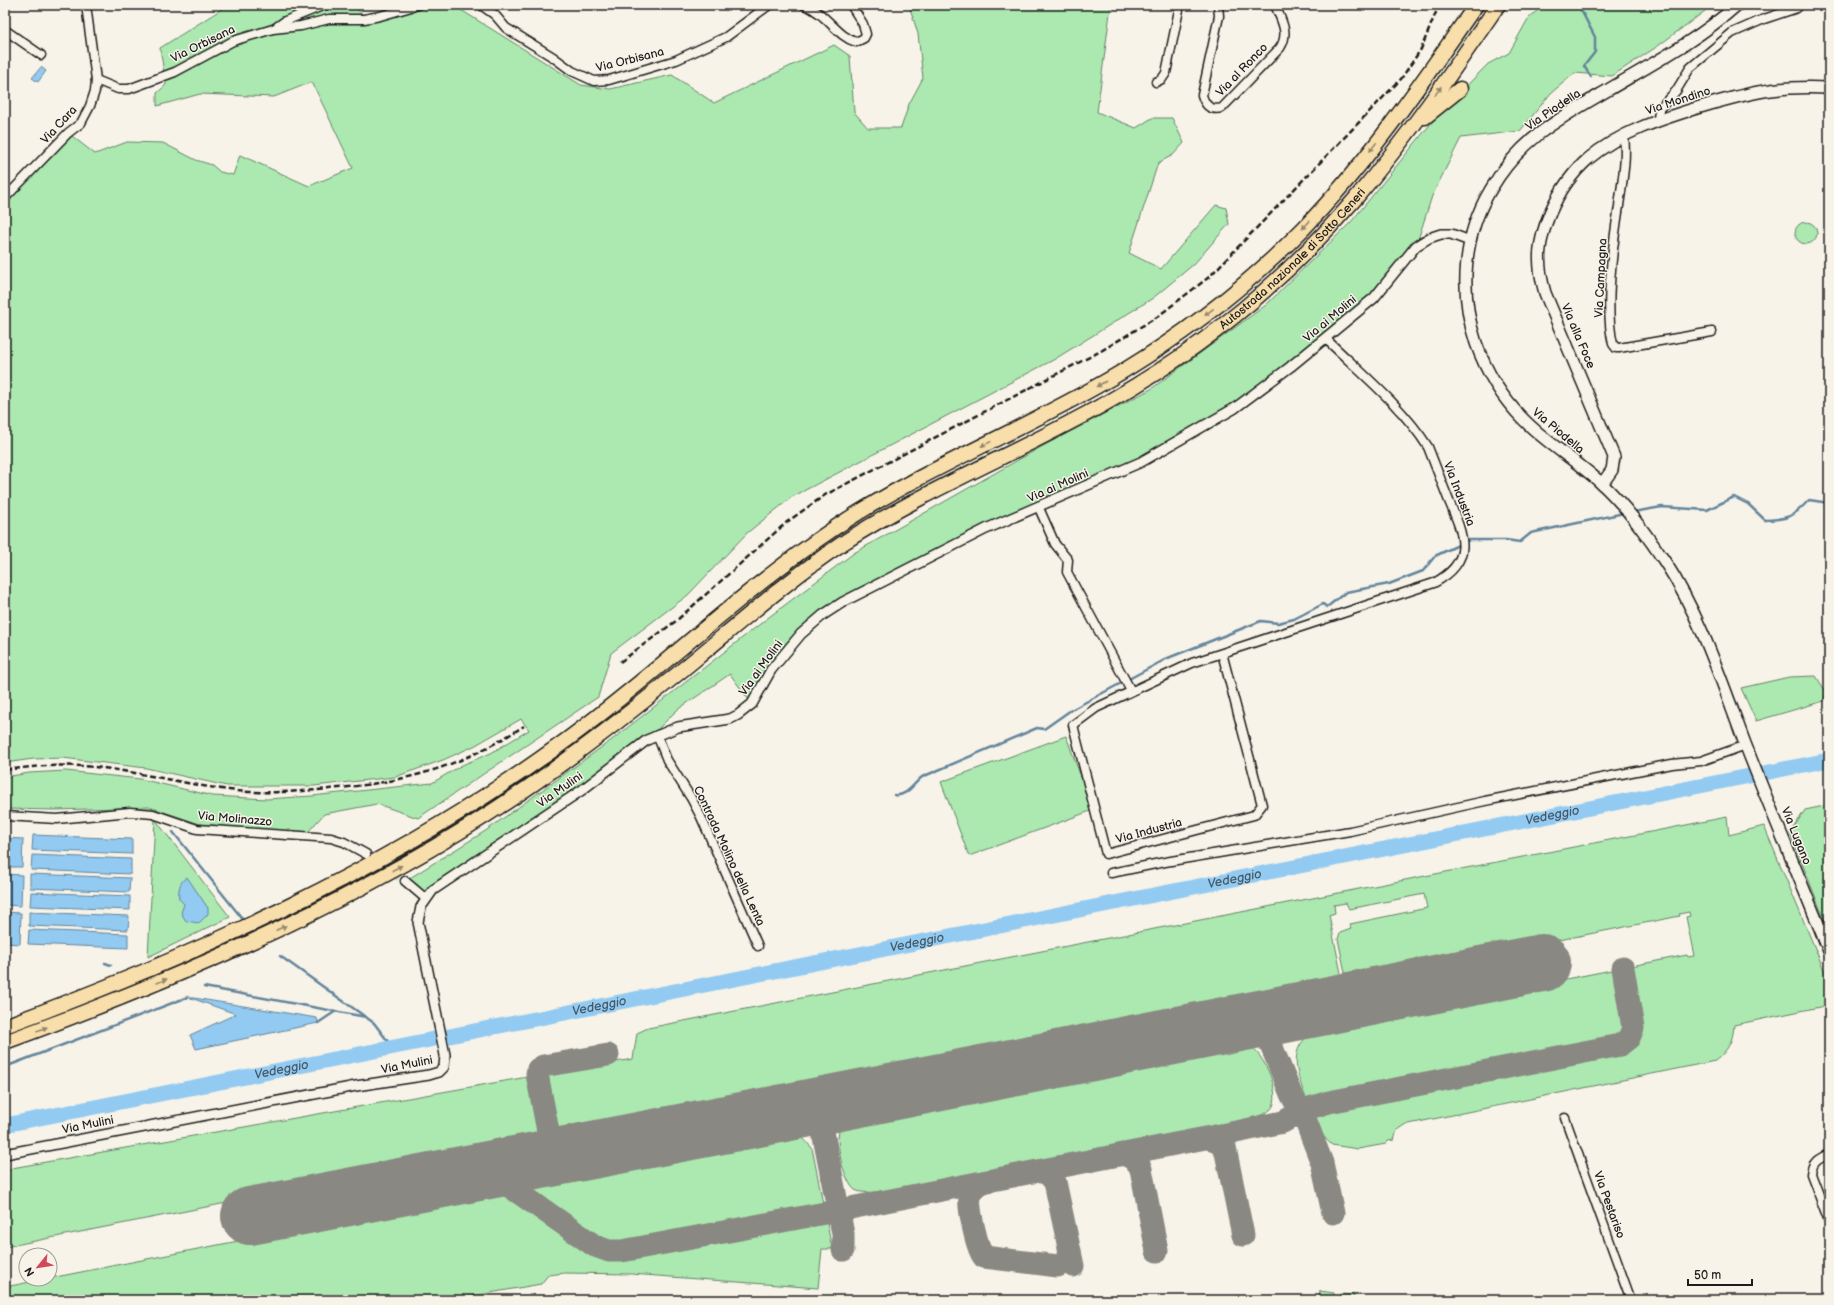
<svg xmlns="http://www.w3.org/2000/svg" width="1834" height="1305" font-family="'Balsamiq Sans',sans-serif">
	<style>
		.green { fill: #abe9b0; stroke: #648266 }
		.water { fill: #92caf1; stroke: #63849c }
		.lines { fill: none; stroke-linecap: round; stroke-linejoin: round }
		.stream { stroke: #63849c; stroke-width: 2.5 }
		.river { stroke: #92caf1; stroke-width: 15 }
		.taxiway { stroke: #8a8882; stroke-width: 23 }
		.runway { stroke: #8a8882; stroke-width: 58 }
		.minor-tunnel { stroke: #d6d3c9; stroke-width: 8; stroke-dasharray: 8 4; stroke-linecap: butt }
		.minor-casing { stroke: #1c1c1c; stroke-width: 11 }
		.tertiary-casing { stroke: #1c1c1c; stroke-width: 12 }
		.secondary-casing { stroke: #1c1c1c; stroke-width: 14 }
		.motorway-casing { stroke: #1c1c1c; stroke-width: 17 }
		.minor { stroke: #f7f3e8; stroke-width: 8 }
		.tertiary { stroke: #f7f3e8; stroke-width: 9 }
		.secondary { stroke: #f7f3e8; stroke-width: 11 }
		.motorway { stroke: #f8deab; stroke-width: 14 }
		.rail { stroke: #1c1c1c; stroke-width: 2.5; stroke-dasharray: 6 3; stroke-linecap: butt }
		.oneway { fill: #95876b }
		.labels { text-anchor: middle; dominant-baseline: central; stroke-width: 3; stroke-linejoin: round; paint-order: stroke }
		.street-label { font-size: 12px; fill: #1c1c1c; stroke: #f7f3e8 }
		.water-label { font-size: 13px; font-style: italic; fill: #455967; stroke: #f7f3e8 }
	</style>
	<rect width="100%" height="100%" fill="#f7f3e8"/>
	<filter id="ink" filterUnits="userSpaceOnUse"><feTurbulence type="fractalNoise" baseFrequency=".025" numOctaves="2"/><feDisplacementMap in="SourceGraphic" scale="8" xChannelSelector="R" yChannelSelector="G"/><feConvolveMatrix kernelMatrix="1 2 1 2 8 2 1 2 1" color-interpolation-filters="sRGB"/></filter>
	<g filter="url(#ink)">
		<g class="green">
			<polygon points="225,5 352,5 372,22 424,5 453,5 581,85 610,89 672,75 714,103 834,45 850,56 854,112 868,128 901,128 909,104 923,78 918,34 909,5 1111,5 1097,112 1136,128 1152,118 1172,118 1184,143 1173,155 1158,163 1129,253 1161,269 1216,205 1226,208 1229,224 1194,264 1153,298 1055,359 792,497 747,533 688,595 611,653 598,697 418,818 377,804 324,814 307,833 200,824 149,807 56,810 5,809 5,777 29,773 66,771 140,779 213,796 267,799 312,796 432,783 462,765 491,753 529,730 521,719 474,746 443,760 395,777 314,786 227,786 146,768 63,758 33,759 5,763 5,198 68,133 95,154 127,142 163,143 196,160 212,165 220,172 233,175 240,155 309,186 353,168 312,82 274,97 200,94 157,106 157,93 166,85 160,48 225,7"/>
			<polygon points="1543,5 1713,5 1658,46 1612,76 1575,73 1551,93 1520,131 1461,138 1432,196 1416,246 1374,298 1235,408 1141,462 986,529 823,615 771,670 752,704 730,674 677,710 647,740 426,899 405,881 487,830 613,739 769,617 854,553 1041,447 1151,389 1266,305 1351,222 1437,116 1488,64 1509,53 1528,19"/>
			<circle cx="1806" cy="233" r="11"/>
			<polygon points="1816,676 1826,692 1824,701 1756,721 1741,688 1789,677"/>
			<polygon points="1066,736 1093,810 969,856 941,782"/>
			<polygon points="1829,805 1829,931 1790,833 1805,810"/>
			<path d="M1727 817 1729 835 1764 826 1829 982V1005L1734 1025C1733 1041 1728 1051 1715 1061L1404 1125 1397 1130 1394 1140 1388 1141 1386 1144 1358 1149 1332 1145C1319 1135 1315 1119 1309 1105 1296 1074 1283 1043 1324 1027L1687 955 1688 957 1694 956 1686 917 1690 916 1689 912 1679 914 1680 916 1347 982 1338 939 1340 933 1351 929 1350 924 1427 908 1424 894 1349 909 1346 903 1334 905 1335 913 1329 915 1343 983 565 1136C545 1127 547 1096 544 1077L547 1074 633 1059 637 1033 648 1028Z"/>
			<polygon points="155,819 230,917 148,957"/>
			<path d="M1241 1043C1261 1043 1284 1096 1271 1109 1263 1117 1246 1119 1236 1122L901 1188C890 1189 864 1196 855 1190 844 1182 834 1140 840 1128 842 1123 848 1121 853 1120Z"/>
			<polygon points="533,1076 541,1126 533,1142 5,1247 5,1175 12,1168"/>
			<polygon points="786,1133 802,1137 812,1148 832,1249 822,1249 818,1288 631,1274 565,1273 548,1275 541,1284 450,1300 5,1300 5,1287"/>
			<polygon points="1320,1291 1334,1293 1334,1300 1319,1300"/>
			<polygon points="1340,1294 1354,1295 1354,1300 1339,1300"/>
		</g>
		<g class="water">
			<polygon points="41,67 46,71 38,82 32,78"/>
			<polygon points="33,835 132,839 132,854 32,850"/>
			<polygon points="5,838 23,839 22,867 5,867"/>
			<polygon points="32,855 131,859 131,874 31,870"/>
			<polygon points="5,874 22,875 21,906 5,905"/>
			<polygon points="30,874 130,878 129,892 30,888"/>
			<path d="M187 877 208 908V914L199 923 186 921 181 913 184 904 179 899C178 891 179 882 187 877Z"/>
			<polygon points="31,892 130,896 130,910 30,906"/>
			<polygon points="5,912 21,913 20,944 5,943"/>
			<polygon points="29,912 129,916 128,930 29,926"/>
			<polygon points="29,930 128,934 128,948 28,944"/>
			<polygon points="188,997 317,1018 318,1023 196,1049 190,1035 236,1014"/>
		</g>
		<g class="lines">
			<g class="stream">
				<polyline points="1581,10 1595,37 1595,52 1584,66 1591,77"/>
				<path d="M1633 512 1662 507 1707 510 1734 497 1748 504 1765 520C1789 519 1793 517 1809 500L1829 503"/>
				<path d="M894 795C907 797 913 784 922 777L1037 728 1044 729 1071 710 1168 658 1261 621 1278 623 1294 619 1323 604 1327 607 1346 592 1389 584 1423 571 1435 556 1469 540H1506L1520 542 1531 533 1624 513"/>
				<polyline points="173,832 245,922"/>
				<polyline points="280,956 374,1023 393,1048"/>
				<polyline points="105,963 111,965"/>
				<polyline points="204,987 366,1017"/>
				<polyline points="318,1023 336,1011"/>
				<polyline points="5,1067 188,997"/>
			</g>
			<path class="river" id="s1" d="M5 1125 1829 760"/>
			<g class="taxiway">
				<path d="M1217 1027C1246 1024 1260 1018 1273 1050 1263 1014 1298 1012 1323 1006"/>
				<polyline points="1273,1050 1291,1094 1307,1124 1322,1163 1333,1213"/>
				<path d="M784 1113C802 1112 817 1113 823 1132 820 1114 833 1106 849 1100"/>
				<polyline points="823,1132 843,1234 843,1250"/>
				<polyline points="1208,1138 1218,1141 1225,1148 1243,1235"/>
				<path d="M1122 1154C1131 1156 1137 1160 1141 1169L1157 1251"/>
				<polyline points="553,1157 537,1074 538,1069 543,1066 608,1055"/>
				<polyline points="486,1170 595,1246 609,1251 622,1251 825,1213 1241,1131 1283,1122 1306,1109 1329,1102 1620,1045 1629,1038 1633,1028 1623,968"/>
				<polyline points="1039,1171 1048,1174 1055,1182 1073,1266"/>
				<path d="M984 1182C977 1185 971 1189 970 1197 968 1207 977 1250 984 1257L1058 1266 1067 1261 1070 1251"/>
			</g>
			<polyline class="runway" points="250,1216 784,1113 1542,963"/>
			<polyline class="minor-tunnel" points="373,859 405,881"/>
			<g class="minor-casing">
				<g id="minor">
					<polyline points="481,5 495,15 506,28 553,57 572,71 594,81 609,80 676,60 726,37 769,5"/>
					<path d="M804 5C826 12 836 36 856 42L864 38 866 34 863 24 851 5"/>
					<path d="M1218 5 1219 16 1202 95C1205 106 1211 111 1222 108L1280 48C1290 33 1281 20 1275 5"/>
					<polyline points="275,28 285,21 325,5"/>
					<polyline points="5,30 41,55"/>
					<polyline points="96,80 118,89 129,89 175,72 233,41 273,29 301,26 329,19 364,19 380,16 418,5"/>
					<polyline points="1156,82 1162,79 1166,73 1180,5"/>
					<polyline points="1658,120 1659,109 1676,91 1690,68 1732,33 1764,19 1797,8 1799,5"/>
					<path d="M1624 136C1627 160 1622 182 1619 206 1613 244 1604 307 1613 344L1616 348H1619L1712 332"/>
					<polyline points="5,198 68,133 81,123 90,106 95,91 96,80 86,5"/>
					<polyline points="1039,508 1055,544 1068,560 1067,572 1131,691"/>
					<path d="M1222 653 1262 805 1254 815 1106 854 1073 725 1096 708 1192 663 1434 583C1475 561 1464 536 1449 501 1442 483 1435 465 1428 447 1402 406 1360 372 1326 339"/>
					<polyline points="657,735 667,760 691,798 701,817 758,946"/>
					<polyline points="5,816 57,819 130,812 153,814 197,829 331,838 344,842 366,854"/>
					<polyline points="1111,873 1165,862 1350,831 1485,801 1672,764 1701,761 1746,745"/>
					<polyline points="405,881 426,899"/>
					<polyline points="1565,1118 1631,1300"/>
					<path d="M1829 1154C1818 1159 1812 1162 1811 1174L1829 1221"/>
				</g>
			</g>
			<g class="tertiary-casing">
				<polyline id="tertiary" points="5,1154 356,1086 429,1075 439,1072 444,1067 445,1055 418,922 421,907 433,890 582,790 647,740 678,727 730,719 738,715 752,704 771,670 801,634 823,615 843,602 986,529 1141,462 1235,408 1290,367 1374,298 1416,246 1429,238 1441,234 1451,234 1470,241"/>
			</g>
			<g class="secondary-casing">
				<g id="secondary">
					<path d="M1737 5C1698 40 1652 64 1608 90 1560 118 1520 139 1491 189 1463 235 1459 292 1476 343 1486 371 1502 398 1523 419 1546 443 1576 460 1601 483 1625 505 1647 535 1665 562 1701 617 1721 680 1744 741 1771 811 1801 881 1829 951"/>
					<path d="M1602 484 1612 470 1614 457 1545 293C1536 262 1538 242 1550 213 1559 192 1571 174 1588 159 1620 132 1661 119 1700 107 1724 100 1747 93 1771 90 1791 87 1810 87 1829 88"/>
				</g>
			</g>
			<g class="motorway-casing">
				<g id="motorway">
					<polyline points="1425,117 1460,89"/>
					<path d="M5 1026C200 954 388 869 557 747 653 678 738 593 836 527 928 466 1031 427 1125 370 1189 331 1250 283 1303 229 1369 161 1422 82 1476 5"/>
					<path id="s2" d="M5 1042C190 974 374 895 536 782 592 743 645 701 698 657 745 618 792 577 843 543 929 487 1025 450 1113 399 1204 347 1287 278 1355 199 1407 138 1453 71 1498 5"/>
				</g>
			</g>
			<use href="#minor" class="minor"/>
			<use href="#tertiary" class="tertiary"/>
			<use href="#secondary" class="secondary"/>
			<use href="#motorway" class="motorway"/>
			<g class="rail">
				<polyline points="620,662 676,621 787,522 825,495 1101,351 1157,317 1209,277 1401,79 1421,49 1439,5"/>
				<path d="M5 770C35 766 65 764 95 767 140 772 184 784 229 790 258 794 288 792 317 790 401 783 452 772 524 726"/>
			</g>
		</g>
		<defs><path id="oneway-solid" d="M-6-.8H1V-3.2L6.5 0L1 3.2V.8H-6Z"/></defs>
		<g class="oneway">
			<use href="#oneway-solid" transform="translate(1438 91) rotate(-55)"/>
			<use href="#oneway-solid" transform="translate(1373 147) rotate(128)"/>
			<use href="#oneway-solid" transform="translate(1306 225) rotate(133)"/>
			<use href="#oneway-solid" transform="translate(1209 312) rotate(142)"/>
			<use href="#oneway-solid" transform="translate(1101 384) rotate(150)"/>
			<use href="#oneway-solid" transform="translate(986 444) rotate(154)"/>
			<use href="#oneway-solid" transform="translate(397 868) rotate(-28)"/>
			<use href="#oneway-solid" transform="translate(281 928) rotate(-25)"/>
			<use href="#oneway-solid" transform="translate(162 981) rotate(-23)"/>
			<use href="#oneway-solid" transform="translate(42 1029) rotate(-20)"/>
		</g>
	</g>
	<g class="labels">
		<g class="street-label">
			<text transform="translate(203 44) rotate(-26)">Via Orbisana</text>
			<text transform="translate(630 60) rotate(-14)">Via Orbisana</text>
			<text transform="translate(1242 70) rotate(-46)">Via al Ronco</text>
			<text transform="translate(1678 101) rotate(-18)">Via Mondino</text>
			<text transform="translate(1553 110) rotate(-34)">Via Piodella</text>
			<text transform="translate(59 125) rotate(-47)">Via Cara</text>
			<text stroke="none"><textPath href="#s2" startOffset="1517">Autostrada nazionale di Sotto Ceneri</textPath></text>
			<text transform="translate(1601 278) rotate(-87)">Via Campagna</text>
			<text transform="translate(1330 319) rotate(-40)">Via ai Molini</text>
			<text transform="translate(1578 336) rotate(67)">Via alla Foce</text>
			<text transform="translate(1558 431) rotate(40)">Via Piodella</text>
			<text transform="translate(1058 486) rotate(-24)">Via ai Molini</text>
			<text transform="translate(1459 494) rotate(69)">Via Industria</text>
			<text transform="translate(761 668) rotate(-54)">Via ai Molini</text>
			<text transform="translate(560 790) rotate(-35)">Via Mulini</text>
			<text transform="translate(235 819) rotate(5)">Via Molinazzo</text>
			<text transform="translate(1149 831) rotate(-15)">Via Industria</text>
			<text transform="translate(1796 836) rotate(68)">Via Lugano</text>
			<text transform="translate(729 856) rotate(65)">Contrada Molino della Lenta</text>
			<text transform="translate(407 1065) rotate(-11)">Via Mulini</text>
			<text transform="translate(88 1125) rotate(-11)">Via Mulini</text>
			<text transform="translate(1609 1205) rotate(70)">Via Pestariso</text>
		</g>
		<g class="water-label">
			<text stroke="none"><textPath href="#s1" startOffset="1578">Vedeggio</textPath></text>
			<text stroke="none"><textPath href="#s1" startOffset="1254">Vedeggio</textPath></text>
			<text stroke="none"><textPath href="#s1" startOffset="930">Vedeggio</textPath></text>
			<text stroke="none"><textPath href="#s1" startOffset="606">Vedeggio</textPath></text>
			<text stroke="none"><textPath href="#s1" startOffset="282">Vedeggio</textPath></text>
		</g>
	</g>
	<rect width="1834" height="1305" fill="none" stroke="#f7f3e8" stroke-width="20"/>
	<rect x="10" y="10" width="1814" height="1285" fill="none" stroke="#1c1c1c" stroke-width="1.5" filter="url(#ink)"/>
	<g transform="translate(38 1267) rotate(240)"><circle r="19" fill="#f7f3e8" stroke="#9f9d96"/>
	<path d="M0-3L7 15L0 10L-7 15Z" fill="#d1495b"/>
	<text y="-6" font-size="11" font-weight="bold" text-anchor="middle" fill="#1c1c1c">N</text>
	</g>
	<path d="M1688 1279v6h64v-6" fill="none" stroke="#1c1c1c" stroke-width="2"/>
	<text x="1694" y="1279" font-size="12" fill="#1c1c1c" stroke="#f7f3e8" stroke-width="3" paint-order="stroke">50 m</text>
</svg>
